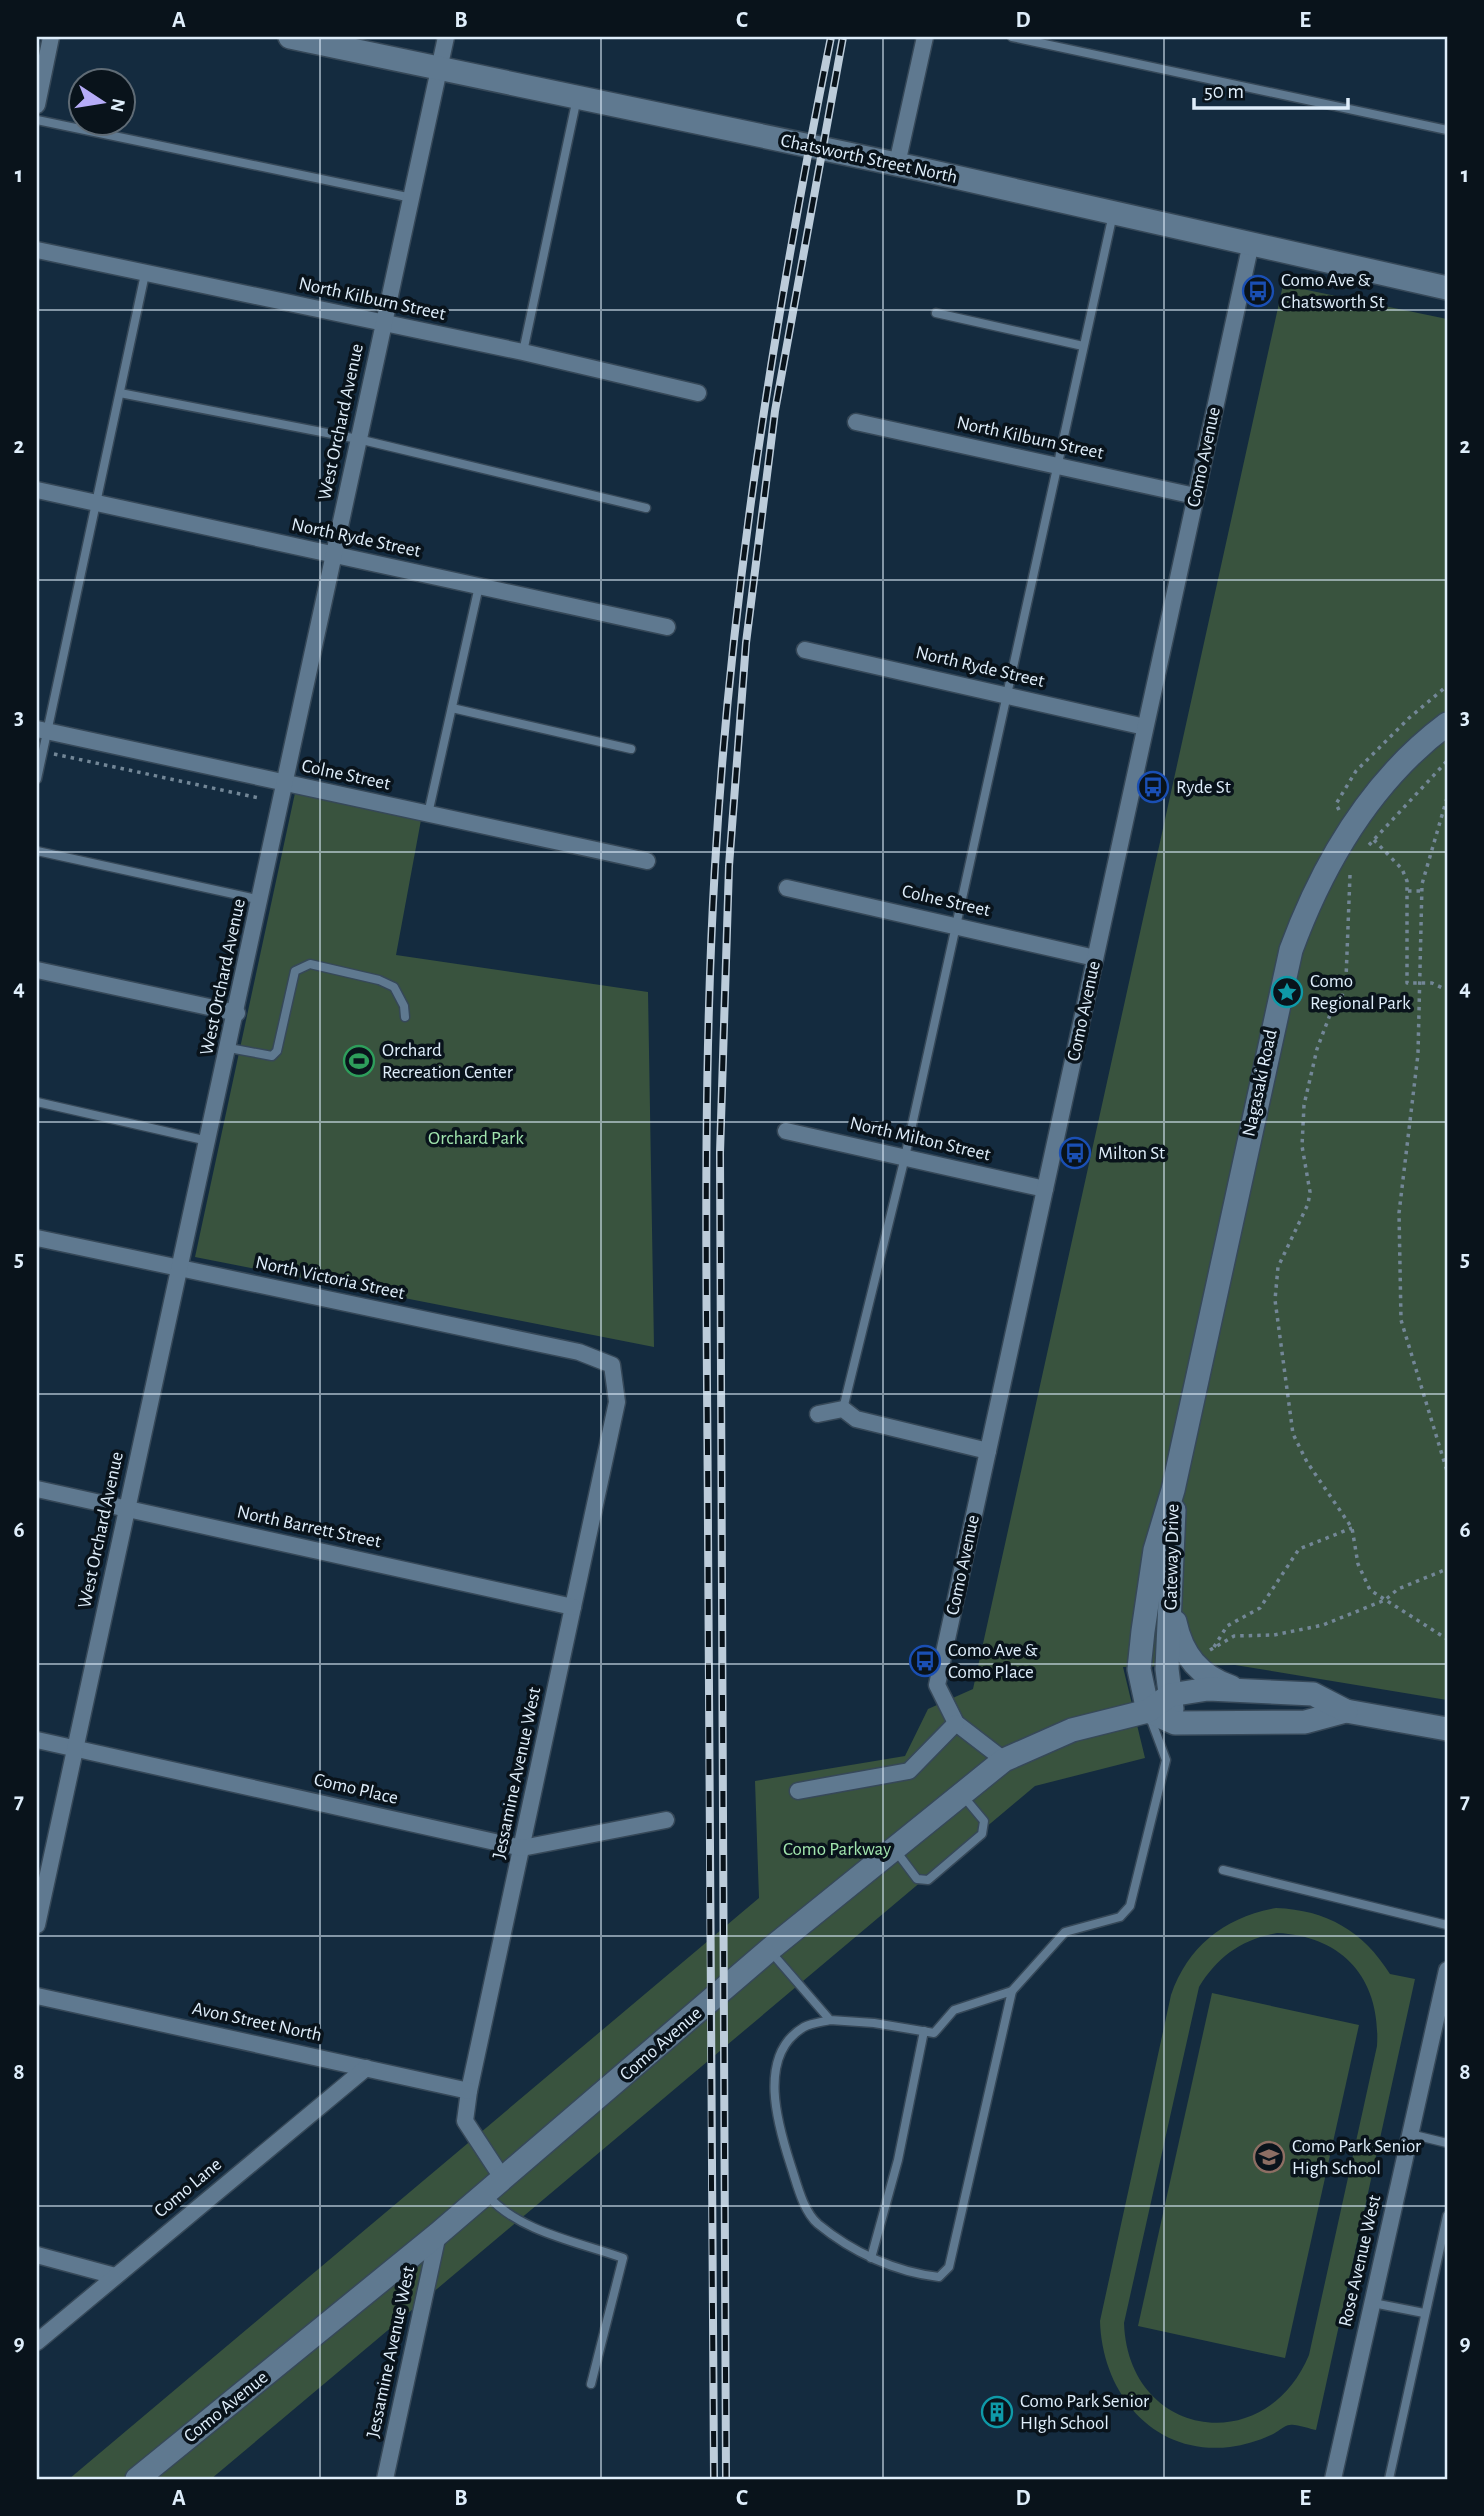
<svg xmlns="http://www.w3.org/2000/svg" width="1484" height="2516" font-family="'Alegreya Sans',sans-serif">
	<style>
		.green { fill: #39533e; fill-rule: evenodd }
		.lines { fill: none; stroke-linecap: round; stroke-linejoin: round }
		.lane-casing { stroke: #364858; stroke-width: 11 }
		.street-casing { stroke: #364858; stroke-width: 19 }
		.secondary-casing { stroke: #364858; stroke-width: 26 }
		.path { stroke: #738797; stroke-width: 3.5; stroke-dasharray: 3.5 5; stroke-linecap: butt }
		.lane { stroke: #5f7990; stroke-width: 8 }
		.street { stroke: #5f7990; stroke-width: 16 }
		.secondary { stroke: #5f7990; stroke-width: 23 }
		.rail-casing { stroke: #bcccda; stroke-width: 8 }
		.rail { stroke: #09131b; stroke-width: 5; stroke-dasharray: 16; stroke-linecap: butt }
		.grid { fill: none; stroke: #dfeefb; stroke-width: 2; stroke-opacity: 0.55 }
		.labels { text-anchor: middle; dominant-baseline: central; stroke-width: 7; stroke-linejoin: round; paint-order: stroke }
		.street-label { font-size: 19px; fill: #dfeefb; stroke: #09131b }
		.poi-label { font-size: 19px; fill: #dfeefb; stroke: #09131b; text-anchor: start }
		.park-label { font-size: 19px; fill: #a1e5ae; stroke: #09131b }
		.neatline { fill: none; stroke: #dfeefb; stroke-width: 2.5 }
		.grid-label { font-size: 23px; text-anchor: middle; font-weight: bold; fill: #dfeefb }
	</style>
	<rect width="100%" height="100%" fill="#142b3f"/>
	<g class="green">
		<polygon points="1283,285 1447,319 1447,1700 1235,1665 1123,1667 1145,1758 1035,1786 211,2479 69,2479 759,1898 755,1781 905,1756 928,1709 973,1689"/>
		<polygon points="295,793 421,820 396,955 648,992 654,1347 195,1257"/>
		<path d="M1276 1908C1327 1910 1363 1931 1390 1974L1415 1979 1316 2430C1309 2429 1297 2424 1290 2425 1284 2425 1277 2433 1271 2435 1258 2441 1244 2445 1230 2447 1152 2456 1102 2392 1100 2321L1171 1995C1188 1946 1225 1917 1276 1908ZM1277 1933C1343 1936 1381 1979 1377 2046L1309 2355C1265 2460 1128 2438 1124 2323L1199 1987C1217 1957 1242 1939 1277 1933Z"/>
		<polygon points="1212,1993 1359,2025 1285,2358 1138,2326"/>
	</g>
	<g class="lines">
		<g class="lane-casing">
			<g id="lane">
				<polyline points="1012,37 1447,130"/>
				<polyline points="37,120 412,198"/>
				<polyline points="936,313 1083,346"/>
				<polyline points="523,352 577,98"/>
				<polyline points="120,393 358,439 646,508"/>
				<polyline points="452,708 631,749"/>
				<polyline points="37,779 145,274"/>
				<polyline points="428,814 479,586"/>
				<polyline points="37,851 261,900"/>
				<polyline points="229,1048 272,1056 277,1051 295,971 310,964 379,980 394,987 404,1006 405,1017"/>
				<polyline points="37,1102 208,1141"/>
				<polyline points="843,1409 905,1157 1113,214"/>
				<polyline points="896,1851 917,1879 928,1880 982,1834 984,1821 964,1797"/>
				<polyline points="1223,1870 1447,1925"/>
				<path d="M771 1952 830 2020 874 2023 934 2033 954 2010 1012 1991 949 2267 939 2277C895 2272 852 2252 818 2224 803 2211 797 2184 791 2166 778 2126 756 2055 804 2027 811 2023 822 2022 830 2020"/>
				<polyline points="1012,1991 1065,1932 1120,1917 1130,1906 1166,1760 1150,1717"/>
				<polyline points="1410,2134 1447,2143"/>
				<path d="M488 2196C520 2232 579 2242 623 2258L591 2384"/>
				<polyline points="871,2258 898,2160 924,2031"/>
				<polyline points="1373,2303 1424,2313"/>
				<polyline points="1389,2479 1447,2216"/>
			</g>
		</g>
		<g class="street-casing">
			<g id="street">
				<polyline points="37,105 51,37"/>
				<polyline points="897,164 925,37"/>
				<polyline points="37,250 523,352 698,393"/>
				<polyline points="856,422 1195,496"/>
				<polyline points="37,490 667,627"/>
				<polyline points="805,650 1145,727"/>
				<polyline points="37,729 647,861"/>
				<polyline points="787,888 1095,958"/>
				<polyline points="37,970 237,1013"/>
				<polyline points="786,1131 1045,1189"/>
				<polyline points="37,1238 579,1352 612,1365 617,1402 469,2091 465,2121 503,2179"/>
				<polyline points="818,1414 843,1409 856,1419 988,1451"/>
				<polyline points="37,1489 573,1607"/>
				<polyline points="37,1740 522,1848 666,1820"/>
				<polyline points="1004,1760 956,1723 937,1685 1251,243"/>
				<polyline points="798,1791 909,1771 956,1723"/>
				<polyline points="37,1925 446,37"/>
				<polyline points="37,1996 469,2091"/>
				<polyline points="37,2255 115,2276"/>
				<polyline points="37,2342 366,2068"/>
				<polyline points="385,2479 438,2234"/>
				<polyline points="1333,2479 1447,1970"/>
			</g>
		</g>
		<g class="secondary-casing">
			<g id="secondary">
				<polyline points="290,37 920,169 1447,288"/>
				<path d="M1175 1622C1182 1655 1199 1676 1231 1687"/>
				<polyline points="1172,1709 1167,1669 1174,1510"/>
				<path d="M1148 1711 1139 1669 1143 1631 1155 1550 1173 1490 1291 950C1323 863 1372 780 1447 724"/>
				<polyline points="1148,1711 1175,1723 1305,1722 1346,1711 1447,1729"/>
				<polyline points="137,2479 438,2234 769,1950 1004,1760 1072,1730 1148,1711 1170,1695 1208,1689 1313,1694 1346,1711"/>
			</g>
		</g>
		<g class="path">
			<polyline points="54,754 259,798"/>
			<polyline points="1447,798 1422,884 1418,1054 1399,1213 1401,1320 1447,1471"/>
			<polyline points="1339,810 1336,804 1356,771 1409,718 1447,686"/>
			<polyline points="1374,840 1402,869 1407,881 1407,983 1432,983 1447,990"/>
			<polyline points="1369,845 1447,761"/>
			<polyline points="1350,875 1346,979 1342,996 1331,1012 1317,1049 1304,1105 1302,1146 1310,1192 1308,1204 1278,1267 1275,1300 1293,1434 1307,1462 1352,1528 1358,1564 1370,1590 1447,1639"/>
			<polyline points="1408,891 1422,891"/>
			<polyline points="1214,1647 1227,1626 1260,1608 1299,1549 1352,1528"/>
			<polyline points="1210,1650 1234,1636 1274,1635 1323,1625 1385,1600 1398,1589 1447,1569"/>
		</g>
		<use href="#lane" class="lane"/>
		<use href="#street" class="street"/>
		<use href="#secondary" class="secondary"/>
		<g class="rail-casing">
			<g id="rail">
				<path d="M714 2479C711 2163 709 1847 708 1531 707 1309 702 1087 715 866 731 587 776 310 831 37"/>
				<polyline points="726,2479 720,1153 729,866 746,643 775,411 843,37"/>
			</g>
		</g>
		<use href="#rail" class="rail"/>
	</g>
	<path class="grid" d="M320 37V2479M601 37V2479M883 37V2479M1164 37V2479M37 310H1447M37 580H1447M37 852H1447M37 1122H1447M37 1394H1447M37 1664H1447M37 1936H1447M37 2206H1447"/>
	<defs>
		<g id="bus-ring" transform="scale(1.575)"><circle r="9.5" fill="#09131b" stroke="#1a4fb4" stroke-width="1.5"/><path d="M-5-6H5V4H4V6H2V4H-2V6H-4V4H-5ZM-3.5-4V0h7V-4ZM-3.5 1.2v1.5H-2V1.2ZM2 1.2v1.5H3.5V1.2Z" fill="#1a4fb4"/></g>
		<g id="sight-ring" transform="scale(1.575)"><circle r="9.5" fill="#09131b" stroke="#0f9aa8" stroke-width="1.5"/><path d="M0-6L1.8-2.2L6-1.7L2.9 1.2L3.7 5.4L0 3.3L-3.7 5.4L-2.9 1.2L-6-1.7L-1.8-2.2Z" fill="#0f9aa8"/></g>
		<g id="stadium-ring" transform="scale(1.575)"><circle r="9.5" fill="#09131b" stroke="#2e9e5b" stroke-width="1.5"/><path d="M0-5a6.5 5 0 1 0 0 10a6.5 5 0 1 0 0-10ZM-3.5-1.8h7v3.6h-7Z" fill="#2e9e5b"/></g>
		<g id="school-ring" transform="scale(1.575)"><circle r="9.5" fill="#09131b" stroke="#8d6e63" stroke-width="1.5"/><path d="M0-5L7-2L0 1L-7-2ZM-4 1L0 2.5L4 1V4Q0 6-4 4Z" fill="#8d6e63"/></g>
		<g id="building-ring" transform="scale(1.575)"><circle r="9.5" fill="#09131b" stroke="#0f9aa8" stroke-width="1.5"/><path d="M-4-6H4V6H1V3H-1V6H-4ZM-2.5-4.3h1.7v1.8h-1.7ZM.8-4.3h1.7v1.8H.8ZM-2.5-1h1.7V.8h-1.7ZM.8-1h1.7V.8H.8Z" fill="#0f9aa8"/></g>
	</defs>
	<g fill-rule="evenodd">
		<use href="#bus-ring" x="1258" y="291"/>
		<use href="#bus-ring" x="1153" y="787"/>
		<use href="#sight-ring" x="1287" y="992"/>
		<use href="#stadium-ring" x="359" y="1061"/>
		<use href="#bus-ring" x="1075" y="1153"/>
		<use href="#bus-ring" x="925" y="1661"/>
		<use href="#school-ring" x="1269" y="2157"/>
		<use href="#building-ring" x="997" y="2412"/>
	</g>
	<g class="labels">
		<g class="street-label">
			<text transform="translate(869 159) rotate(12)">Chatsworth Street North</text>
			<text transform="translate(372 299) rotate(12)">North Kilburn Street</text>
			<text transform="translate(341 422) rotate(-78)">West Orchard Avenue</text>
			<text transform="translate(1030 438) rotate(12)">North Kilburn Street</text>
			<text transform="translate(1204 457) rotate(-78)">Como Avenue</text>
			<text transform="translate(356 538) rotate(12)">North Ryde Street</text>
			<text transform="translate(980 667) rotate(13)">North Ryde Street</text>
			<text transform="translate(346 775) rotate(12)">Colne Street</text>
			<text transform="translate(946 901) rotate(13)">Colne Street</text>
			<text transform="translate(223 977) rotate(-78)">West Orchard Avenue</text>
			<text transform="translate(1084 1011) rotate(-78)">Como Avenue</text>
			<text transform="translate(1260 1083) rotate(-78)">Nagasaki Road</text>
			<text transform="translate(920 1139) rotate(13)">North Milton Street</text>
			<text transform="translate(330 1278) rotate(12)">North Victoria Street</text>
			<text transform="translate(309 1527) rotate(12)">North Barrett Street</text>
			<text transform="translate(101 1530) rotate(-78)">West Orchard Avenue</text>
			<text transform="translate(1172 1557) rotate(-89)">Gateway Drive</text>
			<text transform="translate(963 1565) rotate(-78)">Como Avenue</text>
			<text transform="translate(517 1773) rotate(-78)">Jessamine Avenue West</text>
			<text transform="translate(356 1789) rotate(13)">Como Place</text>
			<text transform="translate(257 2022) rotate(12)">Avon Street North</text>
			<text transform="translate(661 2044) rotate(-41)">Como Avenue</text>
			<text transform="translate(188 2188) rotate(-40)">Como Lane</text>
			<text transform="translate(1360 2261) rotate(-77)">Rose Avenue West</text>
			<text transform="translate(391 2352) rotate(-78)">Jessamine Avenue West</text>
			<text transform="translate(226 2407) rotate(-39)">Como Avenue</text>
		</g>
		<g class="poi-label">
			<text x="1281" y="280">Como Ave &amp;<tspan x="1281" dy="22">Chatsworth St</tspan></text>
			<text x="1176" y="787">Ryde St</text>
			<text x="1310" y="981">Como<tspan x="1310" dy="22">Regional Park</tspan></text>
			<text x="382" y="1050">Orchard<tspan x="382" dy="22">Recreation Center</tspan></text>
			<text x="1098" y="1153">Milton St</text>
			<text x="948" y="1650">Como Ave &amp;<tspan x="948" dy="22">Como Place</tspan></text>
			<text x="1292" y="2146">Como Park Senior<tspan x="1292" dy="22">High School</tspan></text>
			<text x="1020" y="2401">Como Park Senior<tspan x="1020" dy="22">HIgh School</tspan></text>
		</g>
		<g class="park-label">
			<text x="476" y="1138">Orchard Park</text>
			<text x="837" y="1849">Como Parkway</text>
		</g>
	</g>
	<rect width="1484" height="2516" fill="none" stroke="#09131b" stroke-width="77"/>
	<g transform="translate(102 102) rotate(102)"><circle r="33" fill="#09131b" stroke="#5f6b75" stroke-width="2"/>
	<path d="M0-5L12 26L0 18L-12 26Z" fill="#b6acf8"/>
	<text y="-10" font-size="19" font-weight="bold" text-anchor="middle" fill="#dfeefb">N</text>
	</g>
	<path d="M1194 98v10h154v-10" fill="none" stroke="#dfeefb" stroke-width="3.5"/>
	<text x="1204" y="98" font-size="21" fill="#dfeefb" stroke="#09131b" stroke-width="5" paint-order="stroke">50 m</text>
	<rect x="38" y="38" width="1408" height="2440" class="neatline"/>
	<g class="grid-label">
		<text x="179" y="27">A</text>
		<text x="461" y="27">B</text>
		<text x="742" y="27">C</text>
		<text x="1023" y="27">D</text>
		<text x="1305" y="27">E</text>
		<text x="19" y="182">1</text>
		<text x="1465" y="182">1</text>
		<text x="19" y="453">2</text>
		<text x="1465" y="453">2</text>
		<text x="19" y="724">3</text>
		<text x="1465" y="724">3</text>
		<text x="19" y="995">4</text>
		<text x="1465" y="995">4</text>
		<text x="19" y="1266">5</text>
		<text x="1465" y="1266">5</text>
		<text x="19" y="1537">6</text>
		<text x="1465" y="1537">6</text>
		<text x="19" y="1808">7</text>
		<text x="1465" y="1808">7</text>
		<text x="19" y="2079">8</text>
		<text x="1465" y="2079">8</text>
		<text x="19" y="2350">9</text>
		<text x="1465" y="2350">9</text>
		<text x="179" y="2505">A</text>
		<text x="461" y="2505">B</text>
		<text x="742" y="2505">C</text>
		<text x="1023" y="2505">D</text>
		<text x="1305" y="2505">E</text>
	</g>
</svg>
